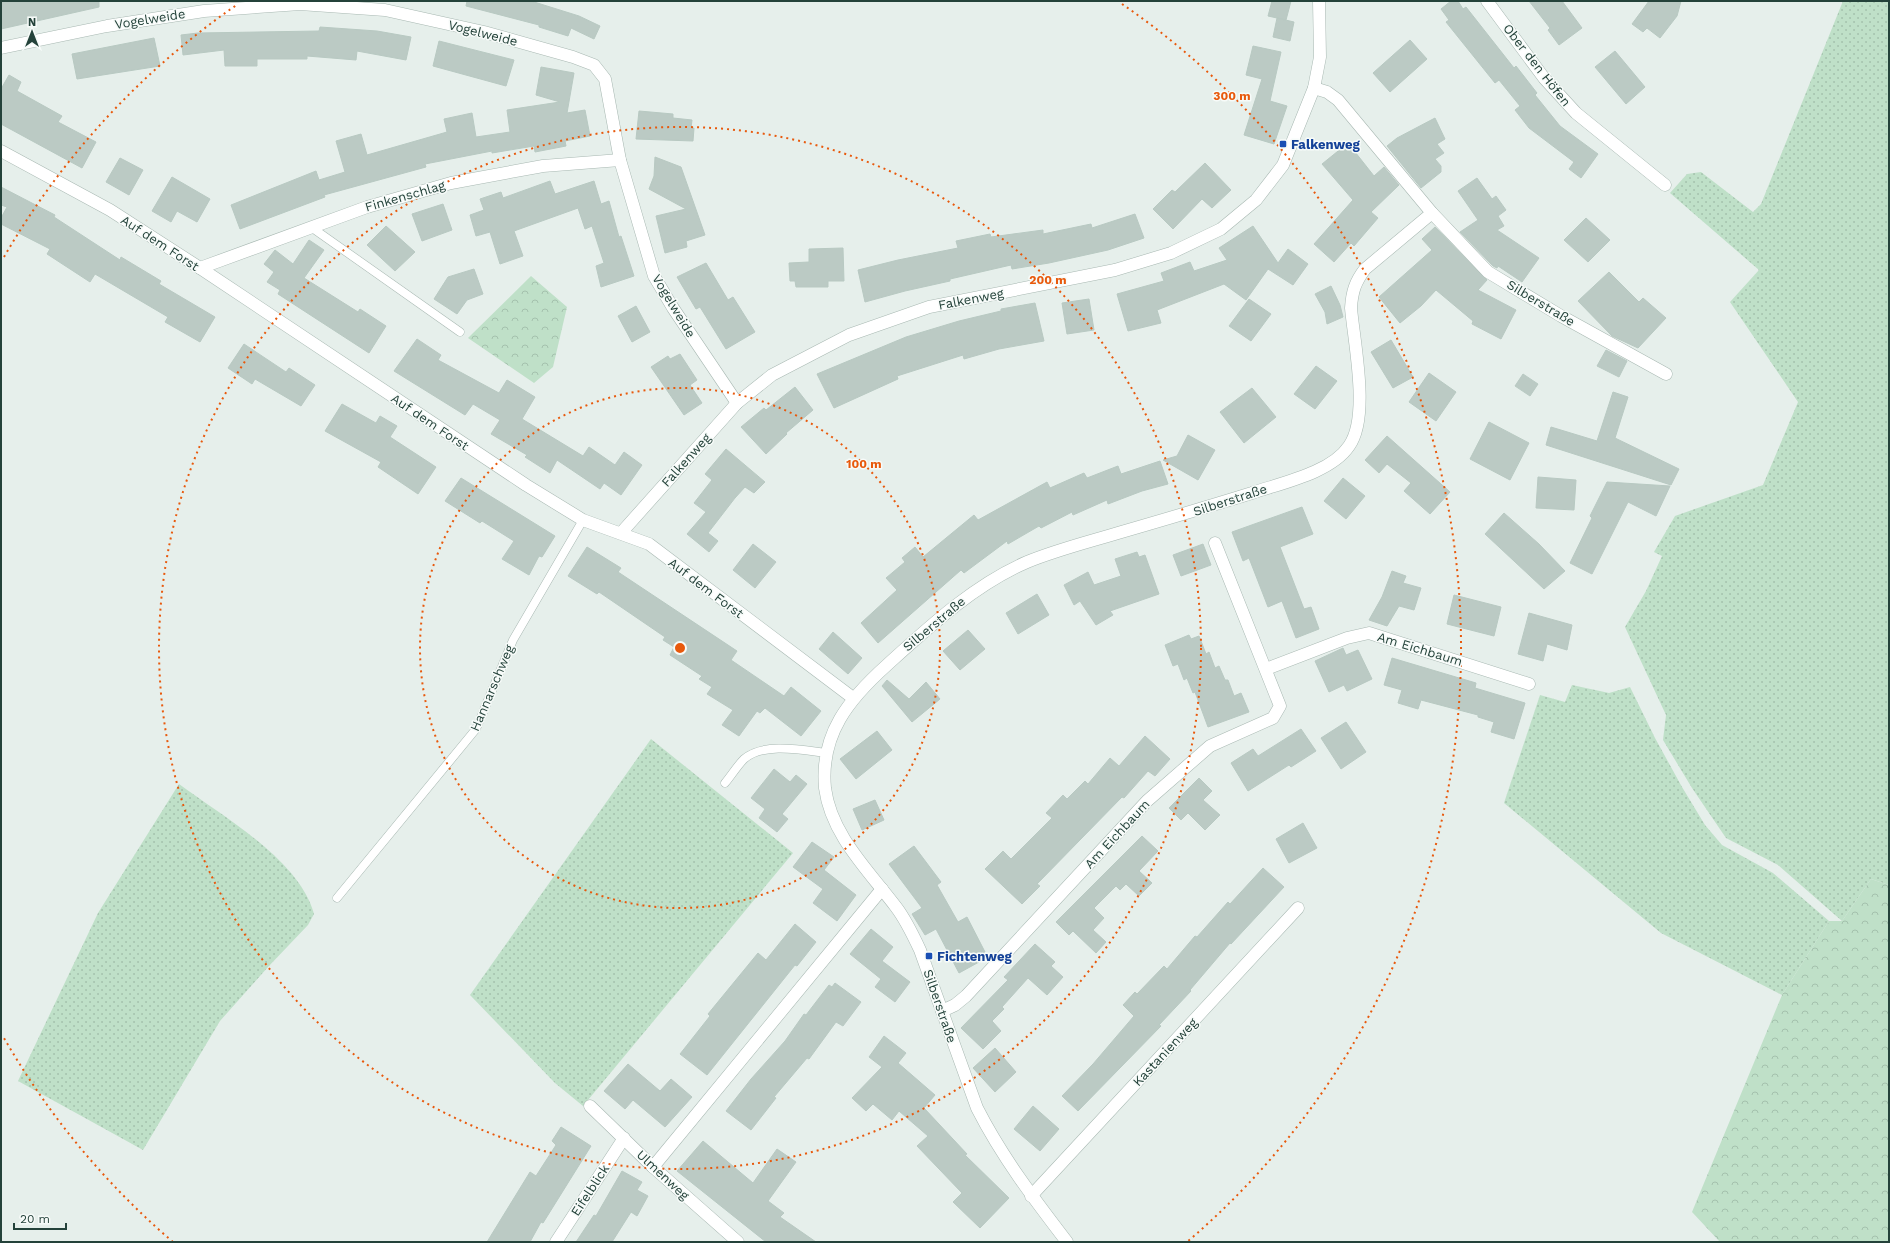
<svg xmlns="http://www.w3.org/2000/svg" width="1890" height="1243" font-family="'Work Sans',sans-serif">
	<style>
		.grass { fill: url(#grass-dots) }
		.forest { fill: url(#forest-crowns) }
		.building { fill: #bbcac4; stroke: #b8c9c2 }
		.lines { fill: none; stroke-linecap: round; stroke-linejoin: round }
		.service-casing { stroke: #a8b8b2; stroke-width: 9 }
		.minor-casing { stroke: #a8b8b2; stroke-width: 13 }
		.tertiary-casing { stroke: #a8b8b2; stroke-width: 13 }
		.service { stroke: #fff; stroke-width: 8 }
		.minor { stroke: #fff; stroke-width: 12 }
		.tertiary { stroke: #fff; stroke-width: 12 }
		.ring { fill: none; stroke: #e8590c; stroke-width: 2; stroke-dasharray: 2 4 }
		.transit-dot { fill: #1a4fb4; stroke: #f7fbf9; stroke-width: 1.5 }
		.labels { text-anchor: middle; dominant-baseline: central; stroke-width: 3; stroke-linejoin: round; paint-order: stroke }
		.street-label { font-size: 13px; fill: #24423a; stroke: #f7fbf9 }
		.transit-label { font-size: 13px; font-weight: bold; fill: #164399; stroke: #f7fbf9; text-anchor: start }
		.centre { fill: #e8590c; stroke: #f7fbf9; stroke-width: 2 }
		.ring-label { font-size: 12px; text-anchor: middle; font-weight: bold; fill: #e8590c; stroke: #f7fbf9; stroke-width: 3; stroke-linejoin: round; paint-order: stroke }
	</style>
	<defs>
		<pattern id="grass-dots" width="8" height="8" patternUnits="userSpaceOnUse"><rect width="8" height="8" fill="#bfe0c8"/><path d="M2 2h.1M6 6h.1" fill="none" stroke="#a4c1ad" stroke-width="1.8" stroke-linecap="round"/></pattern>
		<pattern id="forest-crowns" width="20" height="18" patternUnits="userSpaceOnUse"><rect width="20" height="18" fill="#bfe0c8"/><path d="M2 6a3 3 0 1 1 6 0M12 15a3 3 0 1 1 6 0" fill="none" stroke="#a4c1ad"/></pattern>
	</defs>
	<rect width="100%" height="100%" fill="#e6efeb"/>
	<g class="grass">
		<polygon points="1843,1 1889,1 1889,885 1871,879 1842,921 1778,865 1726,838 1692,788 1663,740 1666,715 1625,627 1646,591 1662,556 1654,552 1675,516 1763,485 1798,402 1730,302 1759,270 1670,193 1687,174 1701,172 1753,212 1761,204"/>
		<polygon points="1572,685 1609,693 1630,687 1655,738 1682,787 1705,825 1722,845 1773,873 1829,921 1782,995 1661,933 1504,803 1540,695 1565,702"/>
		<polygon points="651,739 793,853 583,1106 555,1083 470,995"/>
		<path d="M179 784C222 816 300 860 314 914L308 925 268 967 220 1021 143 1150 18 1081 98 913Z"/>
	</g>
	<g class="forest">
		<polygon points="531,276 567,307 553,367 534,383 468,338"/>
		<polygon points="1871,879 1889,885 1889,1242 1720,1242 1692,1212 1782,995 1829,921 1842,921"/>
	</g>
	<g class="building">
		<polygon points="1,1 99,1 99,7 1,29"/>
		<polygon points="467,1 531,1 579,16 600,26 594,39 571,28 568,36 539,27 539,25 466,6"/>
		<polygon points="1272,1 1291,1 1286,20 1268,16"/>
		<polygon points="1451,1 1458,1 1463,9 1466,7 1514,68 1516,66 1537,93 1535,95 1560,126 1598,154 1581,178 1569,169 1574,162 1529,128 1515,110 1520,106 1499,80 1495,83 1446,22 1449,20 1441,9"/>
		<polygon points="1529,1 1562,1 1582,28 1559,45 1548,30 1550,28"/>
		<polygon points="1649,1 1681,1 1677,16 1660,38 1647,28 1643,32 1632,24"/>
		<polygon points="1277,18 1294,22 1290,41 1273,37"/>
		<polygon points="320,27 377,31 411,37 406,60 357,51 356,60 307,56 307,59 257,59 257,66 225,66 224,50 183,55 181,35 198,33 319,31"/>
		<polygon points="154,38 160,66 77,79 72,54"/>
		<polygon points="1410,40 1427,59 1390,92 1373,73"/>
		<polygon points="439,41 514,60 506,86 433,66"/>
		<polygon points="1253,46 1281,52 1270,101 1287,106 1274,144 1244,135 1262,79 1246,75"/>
		<polygon points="1615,51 1645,87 1626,104 1595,67"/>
		<polygon points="541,67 574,73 567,113 585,110 590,136 565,141 566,146 535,152 534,146 492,153 492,151 425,164 426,167 324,195 325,197 240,229 231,205 316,171 319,180 345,172 336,141 361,134 367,155 447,132 444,119 472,113 476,137 510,132 507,110 560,102 536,95"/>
		<polygon points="9,75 21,82 17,91 62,116 58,122 96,142 82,168 1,124 1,89"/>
		<polygon points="639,111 673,114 673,118 692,120 691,128 694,128 693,141 636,139"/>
		<polygon points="1435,118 1445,139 1437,144 1444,153 1435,159 1441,166 1441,172 1421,188 1387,146 1397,138"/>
		<polygon points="1348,143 1374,176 1384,167 1399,185 1371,212 1378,218 1354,246 1351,243 1334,262 1314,244 1353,200 1322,164"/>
		<polygon points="655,157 681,167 705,235 686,241 687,247 665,253 656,216 686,209 649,189 654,176"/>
		<polygon points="120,158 143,170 129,195 106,182"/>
		<polygon points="1205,163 1231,190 1212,208 1202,199 1173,229 1153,209 1172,190 1175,192"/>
		<polygon points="172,177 210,199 197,222 177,211 171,222 152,211"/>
		<polygon points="1477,178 1492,199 1496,196 1506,210 1498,216 1504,226 1497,230 1539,258 1522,282 1498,266 1497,268 1493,266 1460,232 1478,220 1458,191"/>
		<polygon points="550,181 555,194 594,181 601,204 609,201 619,237 621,236 634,276 601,287 596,266 604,263 592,226 585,229 578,208 514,231 523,256 500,264 490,232 476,236 470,215 484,210 480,199 501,192 503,198"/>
		<polygon points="1,187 55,215 54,217 120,260 121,257 161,281 159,284 215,317 200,342 165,322 168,317 95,274 90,282 47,254 50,249 1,224 1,218 7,207 1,205"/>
		<polygon points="443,204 452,230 422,241 412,214"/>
		<polygon points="1135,214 1144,238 1108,250 1049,263 1012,269 1011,265 950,279 950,281 905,291 865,302 858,270 898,260 958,248 956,241 990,234 991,237 1043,230 1043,234 1091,224 1092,228"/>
		<polygon points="1586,218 1610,240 1588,262 1564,240"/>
		<polygon points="386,226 415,252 395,271 367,245"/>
		<polygon points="1253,226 1278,263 1288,249 1308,264 1293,285 1268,269 1246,300 1224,284 1157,310 1161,323 1128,331 1117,294 1164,281 1161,273 1190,262 1194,271 1227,260 1219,248"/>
		<polygon points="1435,227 1487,280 1478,290 1516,310 1501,339 1472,324 1473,321 1436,290 1421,306 1400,323 1379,297 1432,250 1422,239"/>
		<polygon points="309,240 324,250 304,278 358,312 360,309 386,326 369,353 278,294 280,290 267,282 274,272 264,264 275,250 293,264"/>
		<polygon points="843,248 844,281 828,281 828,287 796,287 795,281 790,281 789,263 809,262 809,249"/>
		<polygon points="706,263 728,300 733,297 755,332 726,349 700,307 696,309 677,277"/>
		<polygon points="474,269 483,294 467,300 457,314 434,299 448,277"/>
		<polygon points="1609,272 1639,302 1643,298 1666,318 1638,348 1612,336 1578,301"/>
		<polygon points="1331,286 1340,305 1343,317 1327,324 1325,312 1315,294"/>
		<polygon points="1089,299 1094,330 1067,334 1062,303"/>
		<polygon points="1249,299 1271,314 1251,341 1229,326"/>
		<polygon points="1035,303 1044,341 999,349 964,359 963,355 897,376 898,379 834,408 817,374 906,337 959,321 1001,311 1001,309"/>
		<polygon points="636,306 650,332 632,342 618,316"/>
		<polygon points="417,339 441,355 438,360 499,393 507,380 535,397 522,419 583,456 589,447 615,465 624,452 642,465 621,495 604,483 600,489 557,460 550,473 525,457 527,455 491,434 500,420 473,404 465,415 394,371"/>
		<polygon points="1391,340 1413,377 1393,388 1371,352"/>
		<polygon points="244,344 286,372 289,368 315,385 301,406 255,379 252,384 228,368"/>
		<polygon points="1606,350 1627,361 1619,377 1597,366"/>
		<polygon points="680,354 697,380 690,385 702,403 684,415 651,367 668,356 670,359"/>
		<polygon points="1316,366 1337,381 1315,409 1294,394"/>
		<polygon points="1429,373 1456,392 1436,421 1409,402"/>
		<polygon points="1523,374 1538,384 1530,396 1515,386"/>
		<polygon points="795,387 813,410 786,433 787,434 766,454 741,427 764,408 766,410"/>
		<polygon points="1252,388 1276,417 1244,443 1220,412"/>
		<polygon points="1613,392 1628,397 1615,438 1679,469 1671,485 1546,445 1551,427 1597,441"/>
		<polygon points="342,404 376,423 380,416 397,426 390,437 436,467 418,494 378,467 381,462 325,431"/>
		<polygon points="1489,422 1529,443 1510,480 1470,459"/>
		<polygon points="1188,435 1215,450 1198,480 1163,460 1177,456"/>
		<polygon points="1387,436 1450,492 1430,514 1404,491 1411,483 1387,464 1379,473 1365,460"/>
		<polygon points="726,449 765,482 754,493 745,487 735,498 708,533 718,541 709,552 687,534 706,512 694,503 712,480 705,474"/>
		<polygon points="1160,461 1168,484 1142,491 1108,504 1107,500 1073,515 1072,512 1041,528 1039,526 1008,544 1007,541 964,573 961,570 878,643 861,623 897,590 886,578 905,562 902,558 915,547 923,557 974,515 978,520 1047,482 1050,488 1084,473 1087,478 1118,466 1121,474"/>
		<polygon points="1538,477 1576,480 1574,510 1536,508"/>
		<polygon points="461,478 555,536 542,557 539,556 529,575 502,559 514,541 482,521 480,523 445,501"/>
		<polygon points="1343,478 1365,496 1346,519 1324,501"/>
		<polygon points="1607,482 1670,486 1656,516 1628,502 1592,574 1570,563 1592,518 1590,516"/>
		<polygon points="1302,507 1313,534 1280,547 1304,609 1311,607 1319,629 1296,638 1282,601 1268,607 1249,558 1243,561 1232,532"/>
		<polygon points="1504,513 1539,544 1565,571 1544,589 1485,534"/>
		<polygon points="753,544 776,562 755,588 733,570"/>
		<polygon points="1203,544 1211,565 1181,576 1173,555"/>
		<polygon points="587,547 621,568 618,572 737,651 731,660 784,696 791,687 821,711 801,736 765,708 760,713 757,711 739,736 722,725 733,710 707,694 712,687 699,679 702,676 670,655 674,647 663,640 665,637 599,592 597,594 568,576"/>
		<polygon points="1137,552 1139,557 1145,555 1159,594 1110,611 1113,615 1096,625 1080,601 1074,605 1064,585 1088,572 1094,585 1121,576 1115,559"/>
		<polygon points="1392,571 1406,576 1403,583 1421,588 1414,610 1399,606 1387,626 1369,620 1382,597"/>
		<polygon points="1037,594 1049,615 1018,634 1006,613"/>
		<polygon points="1454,595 1501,607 1494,636 1447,624"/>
		<polygon points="1529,613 1572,625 1567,650 1547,644 1543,661 1518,654"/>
		<polygon points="968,630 985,649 960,670 943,651"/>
		<polygon points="833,632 862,658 848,674 819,649"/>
		<polygon points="1189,635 1191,639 1199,636 1206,654 1209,652 1215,668 1219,666 1225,680 1228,680 1234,696 1241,693 1249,712 1208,727 1195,692 1193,693 1187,678 1184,680 1178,664 1173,666 1165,645"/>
		<polygon points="1343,648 1346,655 1358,650 1372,679 1347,691 1344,685 1329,692 1315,661"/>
		<polygon points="1392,658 1476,683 1475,688 1525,703 1514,739 1491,732 1494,722 1478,717 1478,715 1421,700 1418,709 1398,703 1402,690 1384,685"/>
		<polygon points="887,680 909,699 926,682 940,699 912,722 882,686"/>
		<polygon points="1346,722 1366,752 1341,769 1321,738"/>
		<polygon points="1301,729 1316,751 1291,767 1289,765 1248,791 1231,763 1253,749 1258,756"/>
		<polygon points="877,731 892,750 856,779 840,759"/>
		<polygon points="1145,736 1170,759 1155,776 1148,771 1124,798 1122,797 1037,884 1040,886 1022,904 985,869 1003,851 1011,859 1052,818 1046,813 1063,795 1067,799 1085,781 1088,784 1110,758 1119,766"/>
		<polygon points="774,769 790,782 796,775 807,784 782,814 788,819 777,832 759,818 765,809 751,798"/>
		<polygon points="1199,778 1212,791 1203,800 1220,815 1205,830 1188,813 1181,820 1169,808"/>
		<polygon points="875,800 884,820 862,830 853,809"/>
		<polygon points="1303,823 1317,848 1289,863 1276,839"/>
		<polygon points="1142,836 1158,851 1139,871 1152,883 1139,896 1126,884 1120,890 1116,886 1094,908 1104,918 1093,930 1106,942 1096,953 1073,931 1069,935 1056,922"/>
		<polygon points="812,842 834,857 824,870 856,895 837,921 813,903 823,889 793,867"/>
		<polygon points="914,846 941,882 937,885 958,922 967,917 985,952 976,957 979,962 959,973 936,929 925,935 912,914 922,908 889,864"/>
		<polygon points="1263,868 1284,887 1231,944 1230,943 1190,990 1191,991 1159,1025 1161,1026 1078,1111 1062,1096 1093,1064 1134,1016 1123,1005 1135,992 1137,994 1164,966 1167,969 1195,936 1197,937 1228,902 1230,904"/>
		<polygon points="795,924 816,942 797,966 795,965 707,1075 680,1054 710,1016 708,1014 758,953 766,960"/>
		<polygon points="871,929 893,947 882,961 910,982 895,1002 875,987 881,979 850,954"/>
		<polygon points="1035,944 1055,962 1051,966 1063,977 1047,995 1028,978 1002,1007 1004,1009 992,1021 1001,1031 983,1049 961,1028 1008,980 1004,977"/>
		<polygon points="835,983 861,1002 843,1026 836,1022 809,1059 807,1058 774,1097 776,1098 751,1130 726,1111 751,1079 785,1041 804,1014 806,1015 829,985 832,987"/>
		<polygon points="884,1036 906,1053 898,1063 935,1095 924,1108 967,1154 965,1155 1009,1198 980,1228 953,1202 962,1193 917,1146 928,1136 899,1111 892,1120 873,1104 866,1111 852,1098 882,1067 869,1057"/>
		<polygon points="995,1048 1016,1072 995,1092 973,1068"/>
		<polygon points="628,1064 660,1091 671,1079 692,1097 665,1127 633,1100 625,1109 604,1091"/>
		<polygon points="1033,1106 1059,1129 1040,1151 1014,1129"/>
		<polygon points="561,1127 591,1146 543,1223 541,1222 530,1242 487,1242 530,1172 536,1176 556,1145 552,1141"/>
		<polygon points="703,1141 753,1183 777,1149 796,1162 768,1201 784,1213 780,1217 816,1242 766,1242 677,1171"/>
		<polygon points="622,1171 642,1182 637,1190 648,1196 637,1216 631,1212 612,1242 576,1242 594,1215 596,1216"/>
	</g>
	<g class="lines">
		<g class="service-casing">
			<g id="service">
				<polyline points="311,227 460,332"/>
				<path d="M725 783C731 776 737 766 744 759 764 742 802 750 826 753"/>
				<polyline points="337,898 476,729 513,640 583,520"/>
			</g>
		</g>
		<g class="minor-casing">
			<g id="minor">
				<polyline points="1487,1 1544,78 1576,113 1665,185"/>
				<polyline points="1,48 107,26 204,11 300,4 385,10 484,32 573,57 594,65 605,79 620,160 654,276 673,308 737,403"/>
				<polyline points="1,151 110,210 200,268 526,485 583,520 649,544 853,698"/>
				<polyline points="1432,213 1488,272 1561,316 1666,374"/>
				<polyline points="200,268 367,207 451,183 543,166 620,160"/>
				<polyline points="621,533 737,403 772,375 849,335 929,307 1115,270 1171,253 1221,229 1256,200 1283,165 1314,88"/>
				<polyline points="1266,669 1347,638 1369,633 1529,684"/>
				<polyline points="942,1011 955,1005 966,996 1147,801 1210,746 1273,718 1280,706 1215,543"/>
				<polyline points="590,1106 653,1167 738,1242"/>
				<polyline points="653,1167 882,889"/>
				<polyline points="1031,1196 1298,908"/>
				<polyline points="556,1242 624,1138"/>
			</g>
		</g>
		<g class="tertiary-casing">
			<path id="tertiary" d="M1067 1242C1034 1199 1002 1157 977 1108L920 950C913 935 906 920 896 907 869 871 831 835 825 788 820 734 849 699 887 665 930 626 974 585 1027 562 1056 550 1088 542 1118 533 1163 520 1207 507 1252 493 1281 483 1331 473 1349 446 1370 417 1354 343 1351 308 1352 292 1355 282 1365 269L1432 213 1338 100 1327 92 1314 88 1320 57 1319 1"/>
		</g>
		<use href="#service" class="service"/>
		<use href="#minor" class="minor"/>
		<use href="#tertiary" class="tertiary"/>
	</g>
	<g class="ring">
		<circle cx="680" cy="648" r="260"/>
		<circle cx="680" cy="648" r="521"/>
		<path d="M173 1242A781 781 0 0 1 4 1038M4 257A781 781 0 0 1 238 4M1122 4A781 781 0 0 1 1187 1242"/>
	</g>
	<g class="transit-dot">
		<rect x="1279" y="140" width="8" height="8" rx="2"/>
		<rect x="925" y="952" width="8" height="8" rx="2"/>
	</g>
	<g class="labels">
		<g class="street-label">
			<text transform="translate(150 19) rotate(-9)">Vogelweide</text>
			<text transform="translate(483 33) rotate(14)">Vogelweide</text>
			<text transform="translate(1537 65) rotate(52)">Ober den Höfen</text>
			<text transform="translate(405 196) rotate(-16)">Finkenschlag</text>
			<text transform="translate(160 243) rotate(33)">Auf dem Forst</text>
			<text transform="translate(971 299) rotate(-11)">Falkenweg</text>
			<text transform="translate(1541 303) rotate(31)">Silberstraße</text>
			<text transform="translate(674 306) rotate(59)">Vogelweide</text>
			<text transform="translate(430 422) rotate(34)">Auf dem Forst</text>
			<text transform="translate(686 460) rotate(-48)">Falkenweg</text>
			<text transform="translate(1230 500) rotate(-18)">Silberstraße</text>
			<text transform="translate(706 588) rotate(37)">Auf dem Forst</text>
			<text transform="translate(934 624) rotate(-40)">Silberstraße</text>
			<text transform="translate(1420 649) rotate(17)">Am Eichbaum</text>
			<text transform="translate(492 688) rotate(-67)">Hannarschweg</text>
			<text transform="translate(1117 834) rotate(-47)">Am Eichbaum</text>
			<text transform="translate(940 1006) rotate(71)">Silberstraße</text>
			<text transform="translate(1165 1052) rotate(-47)">Kastanienweg</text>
			<text transform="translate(663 1175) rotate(43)">Ulmenweg</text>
			<text transform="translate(590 1190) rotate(-57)">Eifelblick</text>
		</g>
		<g class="transit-label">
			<text x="1291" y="144">Falkenweg</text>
			<text x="937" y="956">Fichtenweg</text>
		</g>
	</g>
	<circle cx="680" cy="648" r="6" class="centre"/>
	<g class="ring-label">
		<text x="1232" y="100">300 m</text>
		<text x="1048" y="284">200 m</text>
		<text x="864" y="468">100 m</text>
	</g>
	<rect width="1890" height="1243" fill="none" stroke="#24423a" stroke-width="4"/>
	<g transform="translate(32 32)" stroke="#f7fbf9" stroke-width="3" paint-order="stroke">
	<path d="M0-3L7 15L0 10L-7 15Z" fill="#24423a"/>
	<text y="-6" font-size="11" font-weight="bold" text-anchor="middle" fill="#24423a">N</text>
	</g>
	<path d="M14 1223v6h52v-6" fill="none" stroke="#24423a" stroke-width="2"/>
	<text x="20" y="1223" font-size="12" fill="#24423a" stroke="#f7fbf9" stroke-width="3" paint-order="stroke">20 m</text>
</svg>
